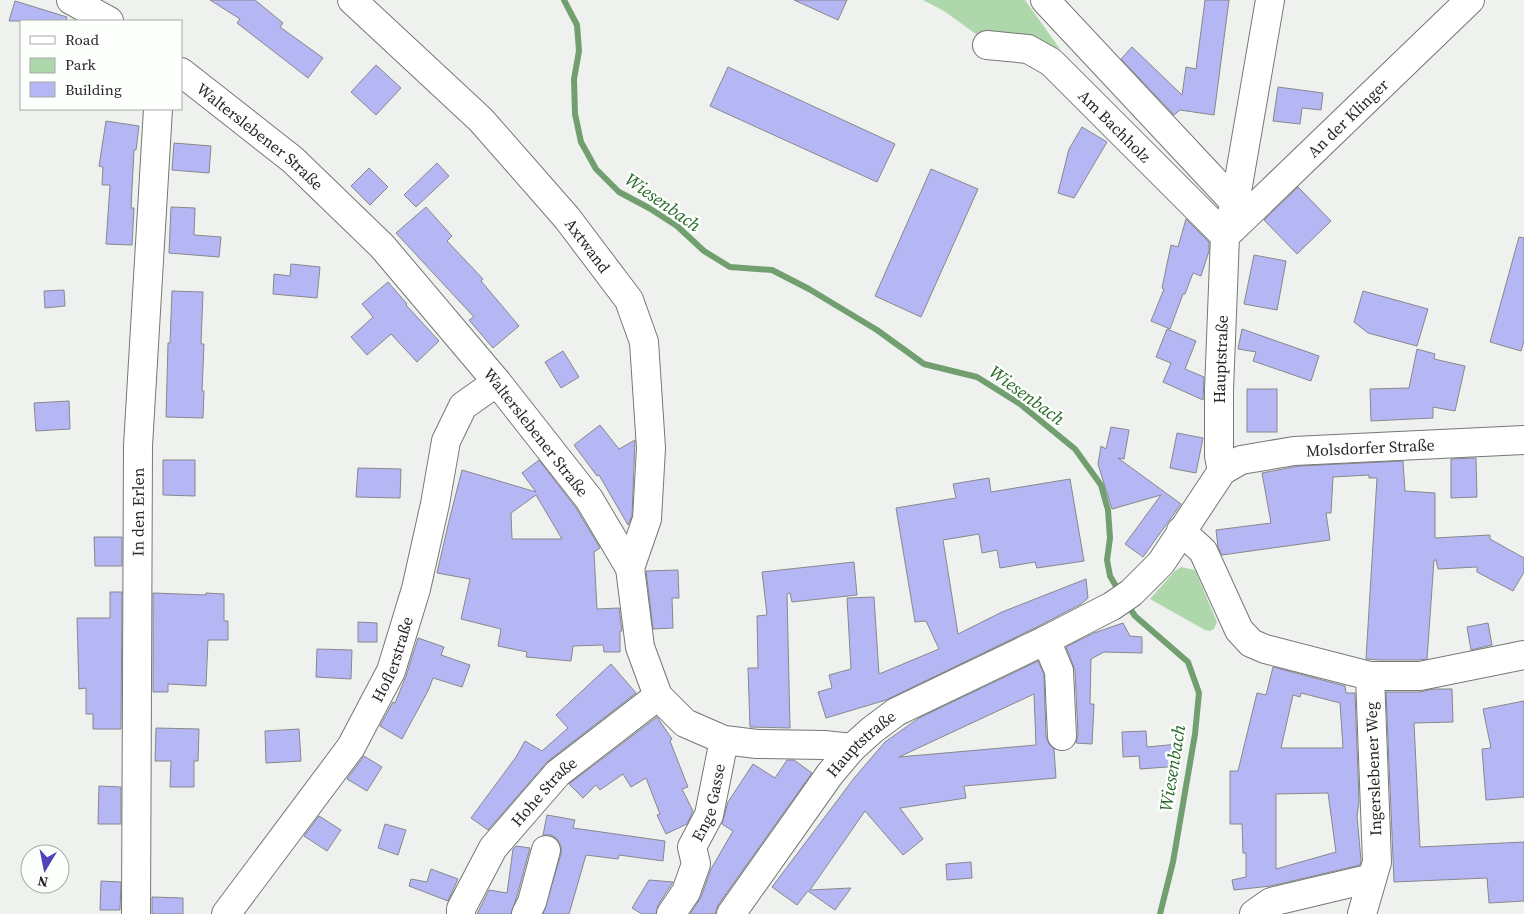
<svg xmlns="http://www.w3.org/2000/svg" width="1524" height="914" font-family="'Source Serif 4',serif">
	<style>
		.green { fill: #aed8ac }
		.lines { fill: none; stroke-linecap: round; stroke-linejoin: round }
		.stream { stroke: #719f6f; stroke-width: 6 }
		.building { fill: #b5b7f5; stroke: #88888b; fill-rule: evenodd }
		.minor-casing { stroke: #757875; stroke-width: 30 }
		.minor { stroke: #fff; stroke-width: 28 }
		.labels { text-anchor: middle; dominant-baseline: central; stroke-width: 5; stroke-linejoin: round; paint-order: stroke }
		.street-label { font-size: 16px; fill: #262726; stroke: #fcfffc }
		.water-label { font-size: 18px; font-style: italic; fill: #266627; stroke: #fcfffc }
	</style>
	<rect width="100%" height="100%" fill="#eef1ee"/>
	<g class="green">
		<polygon points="923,0 1025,0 1060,49 1018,33 1004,38 980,37 944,11"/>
		<polygon points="1181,567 1195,570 1217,622 1214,629 1210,631 1205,630 1150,599 1175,571"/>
	</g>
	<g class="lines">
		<g class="stream">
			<polyline points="564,0 577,25 579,51 574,79 575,114 581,142 596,169 619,192 649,208 677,226 704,251 730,267 772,270 809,289 877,330 924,364 977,377 1020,404 1075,449 1101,485 1108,510 1110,538 1107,560 1110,576 1120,593"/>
			<polyline points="1127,604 1135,616 1188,662 1199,693 1195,734 1173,862 1160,914"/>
		</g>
	</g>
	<g class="building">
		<polygon points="210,0 255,0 283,23 280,27 323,58 308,78 237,23 240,19"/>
		<polygon points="794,0 847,0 838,20"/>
		<polygon points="1205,0 1229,0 1214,115 1180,110 1174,115 1121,59 1132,47 1182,95 1186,67 1196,69"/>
		<polygon points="15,1 67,17 66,21 9,21"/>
		<polygon points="376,65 401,88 376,115 351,92"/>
		<polygon points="728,67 895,144 877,182 710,106"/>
		<polygon points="1278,87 1323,93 1321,110 1302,108 1300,124 1273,121"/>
		<polygon points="106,121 139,126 136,150 134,150 131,208 134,208 132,245 106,244 110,185 102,185 103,167 99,166"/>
		<polygon points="1082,127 1107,142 1074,198 1058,193 1069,149"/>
		<polygon points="174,143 211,146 209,173 172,170"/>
		<polygon points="437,163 449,176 416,207 404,195"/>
		<polygon points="369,168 388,187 370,205 351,186"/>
		<polygon points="931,169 978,189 921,317 875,296"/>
		<polygon points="1298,187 1331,221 1297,254 1264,220"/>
		<polygon points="171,207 195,208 194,235 221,237 219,257 169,253"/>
		<polygon points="426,207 452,236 447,241 483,279 481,281 519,326 493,348 469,320 474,317 396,233"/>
		<polygon points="1186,219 1209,242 1209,251 1201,276 1193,273 1185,294 1183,294 1170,329 1151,321 1164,289 1162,288 1171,245 1178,247"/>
		<polygon points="1519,237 1524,238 1524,341 1521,351 1490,342"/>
		<polygon points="1254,255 1286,261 1277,310 1244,304"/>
		<polygon points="291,264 320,267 317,298 273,294 274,274 290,276"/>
		<polygon points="388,282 407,304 406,305 439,341 417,362 391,334 367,355 351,337 373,317 362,304"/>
		<polygon points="64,290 65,306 45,308 44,291"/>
		<polygon points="172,291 203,292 201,344 204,344 202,391 204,391 203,418 166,417 168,343 170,343"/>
		<polygon points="1363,291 1428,309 1417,346 1368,333 1354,322"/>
		<polygon points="1167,329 1196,341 1185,369 1204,377 1203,400 1163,382 1171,363 1156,357"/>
		<polygon points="1242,329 1319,356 1311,381 1253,361 1256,352 1238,349"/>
		<polygon points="1417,349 1435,354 1434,359 1465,366 1455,411 1433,407 1433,418 1371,421 1370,389 1409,388"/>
		<polygon points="563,351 579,377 561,388 545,362"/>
		<rect x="1247" y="389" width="30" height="43"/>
		<polygon points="69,401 70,429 36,431 34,403"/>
		<polygon points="600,425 619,449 635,440 632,516 628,525 599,475 597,476 574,445"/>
		<polygon points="1111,427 1129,430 1124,459 1118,458 1181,504 1143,557 1125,544 1161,495 1112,509 1098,464 1101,446 1106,449"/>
		<polygon points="1177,433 1203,438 1196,473 1170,468"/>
		<polygon points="1476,458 1477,497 1451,498 1451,459"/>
		<polygon points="163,460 195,460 195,496 163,495"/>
		<path d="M539 460 576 508 600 548 594 552 597 609 619 608 622 631H620V652H604L603 645 573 646 571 661 526 657 527 652 498 646 501 629 461 619 470 579 437 573 449 521 462 470 536 492 522 473ZM536 495 562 539H512L511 513Z"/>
		<polygon points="1403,461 1405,491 1435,493 1435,538 1490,535 1490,539 1524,558 1524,572 1513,591 1477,572 1477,567 1438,569 1436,560 1434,560 1427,659 1418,660 1380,660 1366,659 1377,478 1369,478 1369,475 1333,477 1331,513 1326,513 1330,540 1222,555 1218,547 1216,530 1271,523 1262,473 1299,466"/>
		<polygon points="358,468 401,469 400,498 356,497"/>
		<polygon points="989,478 991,492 1070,479 1084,561 1037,568 1035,562 1000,568 997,550 982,553 979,534 943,540 958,634 1002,612 1086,579 1088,598 1081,604 1039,626 886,700 826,718 818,692 832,688 829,675 851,669 847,598 874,597 879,674 939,649 926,621 915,622 896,508 956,498 953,484"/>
		<polygon points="94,537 122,537 122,566 95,566"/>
		<polygon points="854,562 857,595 792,602 790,593 787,594 790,728 750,727 748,668 758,668 757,616 767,615 762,572"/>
		<polygon points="678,570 679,598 672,598 673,628 653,629 646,571"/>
		<polygon points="110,592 122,592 121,729 93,729 93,714 86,714 86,688 79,689 77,618 110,618"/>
		<polygon points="153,593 206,595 206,593 224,594 224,621 228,621 228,640 208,640 206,686 168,684 168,692 153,692"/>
		<polygon points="358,622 377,623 377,642 358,642"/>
		<polygon points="1123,623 1130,636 1142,637 1142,653 1104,652 1091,659 1090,704 1094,704 1092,744 1076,743 1078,735 1075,670 1066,647 1094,633"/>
		<polygon points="1488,623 1492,645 1471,650 1467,627"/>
		<polygon points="418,638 444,647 441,655 470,665 462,687 433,678 428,691 402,739 380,726 393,702 395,703 406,676"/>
		<polygon points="317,649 352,650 351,679 316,677"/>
		<path d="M1038 661 1044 674 1046 737 1049 744 1054 749 1056 778 964 786 966 798 900 808 923 839 903 855 865 811 810 890 851 888 835 910 808 891 797 905 772 887 855 777 885 742 919 718ZM1034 694 1036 745 899 757Z"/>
		<polygon points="611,664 636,693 548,761 488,830 471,818 516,757 525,741 542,751 568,728 556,715"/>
		<path d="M1273 667 1345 686 1346 693H1355L1359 802 1357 816 1361 860 1360 865 1271 886 1234 890 1232 880 1246 877V853H1243L1242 824H1230V771H1238L1257 693 1266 695ZM1301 693 1340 703 1343 748H1281L1293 695 1300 697ZM1328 793 1336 852 1276 869V794Z"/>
		<polygon points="1433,689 1452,689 1453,722 1414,723 1420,847 1524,842 1524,901 1489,903 1487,878 1394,882 1386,692 1420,692"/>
		<polygon points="1524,701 1524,797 1486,800 1482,749 1491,748 1483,709"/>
		<polygon points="657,717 672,739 670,741 688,787 682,789 693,811 687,824 666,834 657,815 660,814 646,778 631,787 623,774 600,790 596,785 583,798 569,784"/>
		<polygon points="156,728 199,729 198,761 194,761 194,787 170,787 171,761 155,761"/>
		<polygon points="299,729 301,761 266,763 265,731"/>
		<polygon points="1146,731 1147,747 1178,744 1180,766 1140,769 1139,756 1123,757 1122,732"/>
		<polygon points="364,756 382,767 367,791 347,779"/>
		<polygon points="787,760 794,760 812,773 718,905 715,914 690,914 701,897 711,869 733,831 722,824 728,802 753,764 775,778"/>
		<polygon points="99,786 121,787 121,824 98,824"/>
		<polygon points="547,815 575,820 573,828 665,841 663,861 619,855 618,859 586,855 569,914 543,914 561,854 561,846 557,839 551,835 543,835"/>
		<polygon points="319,816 341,830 327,851 304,836"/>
		<polygon points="385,824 406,830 398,855 378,848"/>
		<polygon points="516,846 530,848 517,896 511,914 477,914 489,890 507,893 513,849"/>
		<polygon points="971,862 972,878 947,880 946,864"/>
		<polygon points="431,869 458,879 448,901 409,886 411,879 427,882"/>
		<polygon points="649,880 673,882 658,905 656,914 642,914 632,908"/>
		<polygon points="101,881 121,882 120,910 100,910"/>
		<polygon points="152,897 183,898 183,914 152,914"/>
	</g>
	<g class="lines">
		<g class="minor-casing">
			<g id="minor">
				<polyline points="71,0 109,21"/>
				<path id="s1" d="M352 0 481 120 567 218 629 300 644 342 651 448 647 519 630 568"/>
				<polyline points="1045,0 1235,203"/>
				<path id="s2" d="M987 45 1028 49 1051 62 1225 236"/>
				<path id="s3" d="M181 72 293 160 382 246 497 382 589 499 630 568 640 647 658 696 685 723 724 740 757 744 824 745 852 748"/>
				<path id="s4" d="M1226 235 1470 0"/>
				<path id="s5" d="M1222 471 1219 456V390L1225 236 1235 203 1270 0"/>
				<polyline points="1181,531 1203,551 1239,630 1251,643 1265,649 1370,676 1420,676 1524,655"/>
				<polyline points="1046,640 1059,671 1062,736"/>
				<path id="s6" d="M136 914 138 446 158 109"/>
				<path id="s7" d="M226 914 351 747 391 671 416 589 435 504 446 441 463 406 497 382"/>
				<path id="s8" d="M461 914V909L493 848 558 773 658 696"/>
				<polyline points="526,914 532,902 546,850"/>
				<path id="s9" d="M671 914 686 892 696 864 692 847 709 815 724 740"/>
				<path id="s10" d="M731 914 830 774 852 748 872 730 896 712 1046 640 1112 606 1131 593 1161 563 1222 471 1241 460 1294 451 1524 440"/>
				<polyline points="1254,914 1271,902 1372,878"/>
				<polyline points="1362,914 1377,862 1370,676"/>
			</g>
		</g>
		<use href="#minor" class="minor"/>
	</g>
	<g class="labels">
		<g class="street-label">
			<text stroke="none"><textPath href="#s4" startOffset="169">An der Klinger</textPath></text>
			<text stroke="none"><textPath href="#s2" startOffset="158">Am Bachholz</textPath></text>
			<text stroke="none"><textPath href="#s3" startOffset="102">Walterslebener Straße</textPath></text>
			<text stroke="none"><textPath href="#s1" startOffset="341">Axtwand</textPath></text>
			<text stroke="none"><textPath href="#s5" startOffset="112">Hauptstraße</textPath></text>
			<text stroke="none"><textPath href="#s3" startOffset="508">Walterslebener Straße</textPath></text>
			<text stroke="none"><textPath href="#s10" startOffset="831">Molsdorfer Straße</textPath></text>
			<text stroke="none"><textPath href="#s6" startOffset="402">In den Erlen</textPath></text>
			<text stroke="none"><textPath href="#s7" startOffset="306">Hoflerstraße</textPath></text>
			<text stroke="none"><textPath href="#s10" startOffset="215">Hauptstraße</textPath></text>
			<text transform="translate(1373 769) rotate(-92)">Ingerslebener Weg</text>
			<text stroke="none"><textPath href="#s8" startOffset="150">Hohe Straße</textPath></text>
			<text stroke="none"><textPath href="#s9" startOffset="122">Enge Gasse</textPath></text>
		</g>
		<g class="water-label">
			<text transform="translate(663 202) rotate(35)">Wiesenbach</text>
			<text transform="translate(1027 395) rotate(36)">Wiesenbach</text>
			<text transform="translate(1172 768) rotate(-81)">Wiesenbach</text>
		</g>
	</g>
	<rect x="20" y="20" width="162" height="90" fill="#fcfffc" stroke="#a6a9a6"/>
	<rect x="30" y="36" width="25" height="8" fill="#ffffff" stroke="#a6a9a6"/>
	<text x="65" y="45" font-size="15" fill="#262726">Road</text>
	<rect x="30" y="58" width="25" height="15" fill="#aed8ac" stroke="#a6a9a6"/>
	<text x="65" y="70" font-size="15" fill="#262726">Park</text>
	<rect x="30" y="82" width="25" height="15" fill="#b5b7f5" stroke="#a6a9a6"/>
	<text x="65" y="95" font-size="15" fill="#262726">Building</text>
	<g transform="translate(45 869) rotate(190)"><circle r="24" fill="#fcfffc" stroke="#a6a9a6"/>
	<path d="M0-4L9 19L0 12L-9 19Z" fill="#5042b9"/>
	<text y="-8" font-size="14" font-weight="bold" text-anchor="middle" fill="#262726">N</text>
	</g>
</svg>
